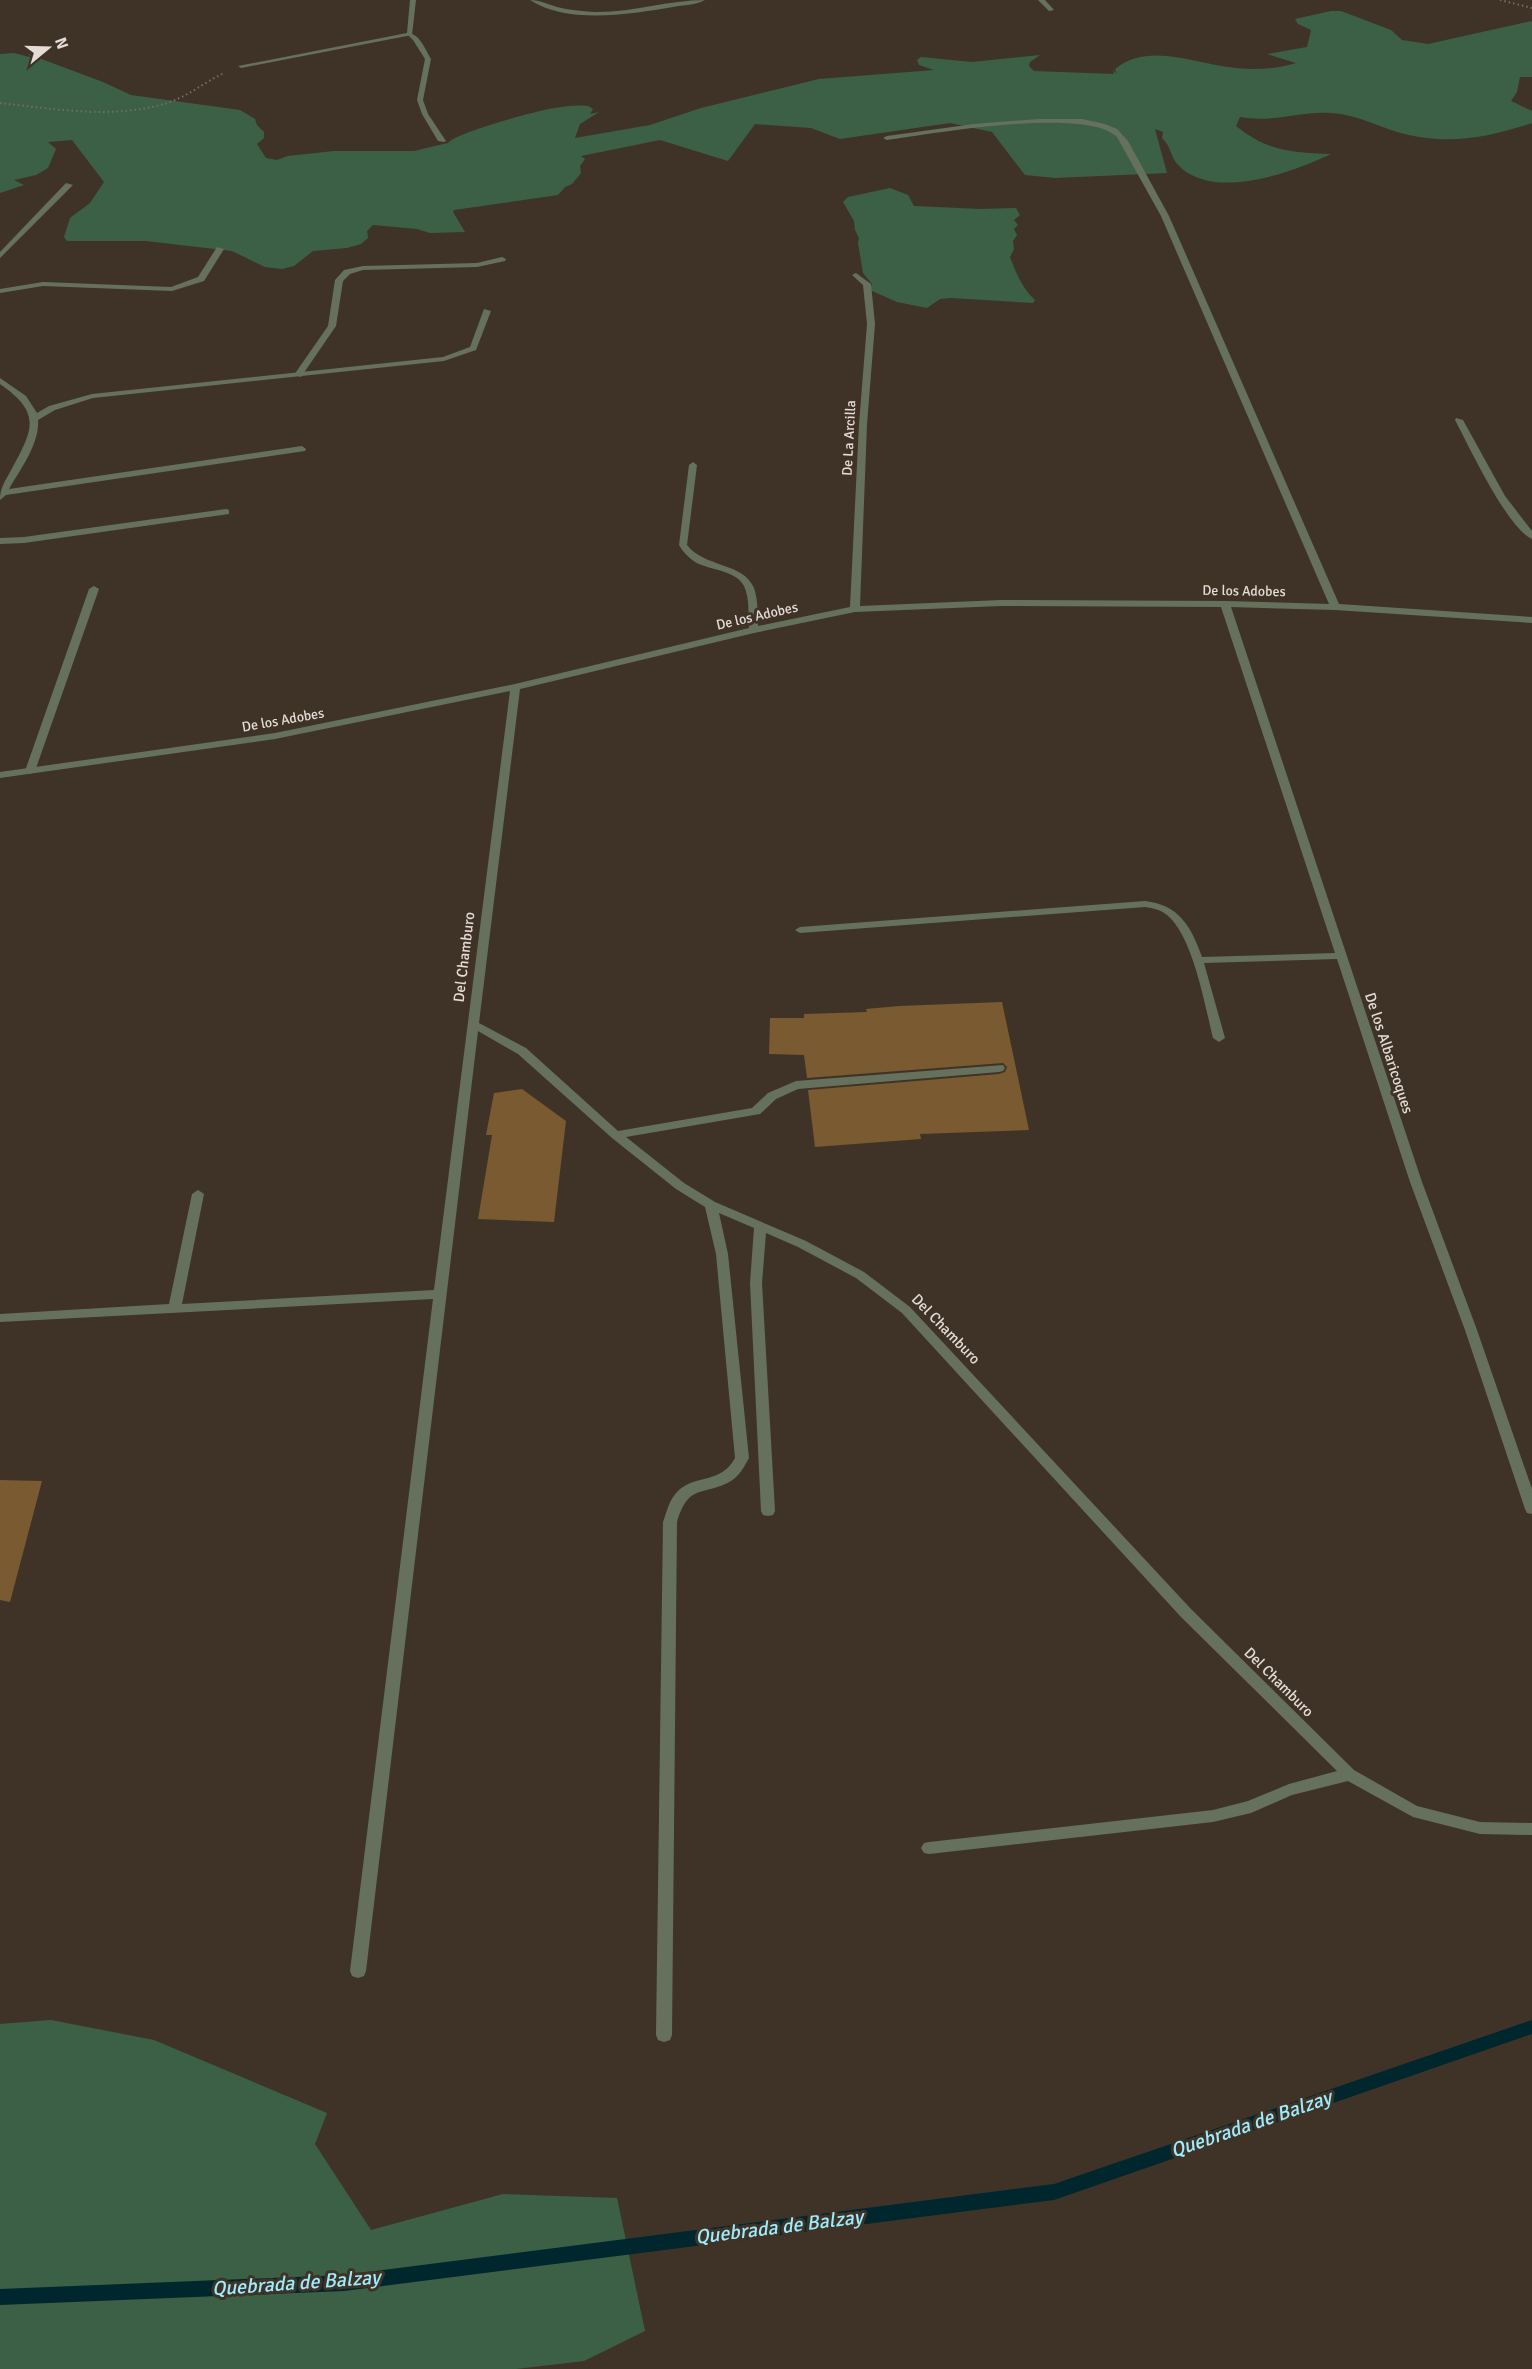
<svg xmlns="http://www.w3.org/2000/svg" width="1532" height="2369" font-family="Signika,sans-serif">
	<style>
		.green { fill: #3c6045 }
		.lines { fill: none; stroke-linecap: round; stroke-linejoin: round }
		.stream { fill: #01272e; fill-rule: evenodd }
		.building { fill: #7a5a30 }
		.path { stroke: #776c63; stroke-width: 2; stroke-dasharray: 1.5 3; stroke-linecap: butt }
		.lane { fill: #66715d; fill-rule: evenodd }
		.street { fill: #66715d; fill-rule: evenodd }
		.labels { text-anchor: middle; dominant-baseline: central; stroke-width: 6; stroke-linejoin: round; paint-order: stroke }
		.far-street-label { font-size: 14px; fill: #e4dcd5; stroke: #3f3328 }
		.street-label { font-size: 15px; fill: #e4dcd5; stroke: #3f3328 }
		.near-water-label { font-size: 20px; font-style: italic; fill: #9cedfe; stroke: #3f3328 }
	</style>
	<rect width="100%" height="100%" fill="#3f3328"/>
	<g class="green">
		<path d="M1331 11H1341L1391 30 1402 40 1428 44 1532 21V77H1520L1517 92 1511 101 1532 111V123C1485 138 1446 146 1397 132 1376 125 1353 114 1331 113 1298 111 1275 123 1240 117L1236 126C1267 151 1292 153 1331 154 1293 172 1214 202 1178 165 1171 158 1171 146 1162 138L1163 132 1155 129 1167 173 1055 178 1025 175 992 132 950 123 840 139 811 128 755 124 728 161 660 140 581 156 585 159 580 166 581 173 572 184 565 187 558 195 454 210 453 212 465 232 430 233 417 229 373 225 367 231 368 238 361 244 347 248 313 251 294 266 282 269 265 267 232 251 146 241H67L64 237 70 218 90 203 104 182 72 140 48 142 56 149 48 168 36 175 14 180 24 185 0 193V54L14 53 33 58 28 54 103 82 131 95 240 110 255 119 257 125 264 132V138L257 144 266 158 277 160 288 156 334 151H414L448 143C454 133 539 110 555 108 566 106 577 105 588 106L593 109 590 114 599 112 580 124 575 138 650 125 701 108 819 79 934 70 919 65 917 60 921 57 972 62 1040 55 1030 62 1029 66 1034 71 1114 74 1113 70 1117 74 1115 69C1150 41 1197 65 1236 68 1255 70 1278 69 1296 63L1267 54 1307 47 1311 30 1298 24 1295 19Z"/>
		<path d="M890 188 908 195 914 206 980 209 1016 208 1020 215 1014 220 1018 225 1014 229 1017 235 1013 241 1014 249 1010 257C1016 273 1022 288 1035 300L1033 303 951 298 940 299 927 308 897 302 870 290 872 284 863 273 858 243 859 238 855 230 854 221 843 202 848 197Z"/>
		<polygon points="51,2020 154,2040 327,2113 315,2144 371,2230 503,2194 617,2198 645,2331 584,2361 516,2369 0,2369 0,2024"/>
	</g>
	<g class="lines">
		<polygon class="stream" points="1532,2020 1532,2034 1054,2200 344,2291 0,2305 0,2289 344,2275 1054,2184"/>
	</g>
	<g class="building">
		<polygon points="1002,1002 1029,1130 920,1134 921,1139 815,1147 808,1090 999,1074 1005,1072 1007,1067 1003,1063 807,1078 804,1055 769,1054 770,1018 804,1018 804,1014 867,1012 866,1009 899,1006"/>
		<polygon points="522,1089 566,1121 554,1222 478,1219 492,1135 486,1135 494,1093"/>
		<polygon points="0,1480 42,1481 10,1602 0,1600"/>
	</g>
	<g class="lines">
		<g class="path">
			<polyline points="1500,0 1532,8"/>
			<path d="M0 103C55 109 122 121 175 100 192 93 207 81 224 73"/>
		</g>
		<g class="lane">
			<polygon points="1038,0 1045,0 1054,10 1049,11"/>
			<path d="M408 33C420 34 425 49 431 59L423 100 428 114 446 141 444 142 438 141 422 114 417 100 425 59 413 40 407 34Z"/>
			<polygon points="502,257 506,259 505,261 477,267 363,270 350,274 343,281 336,326 301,377 294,375 328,326 335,280 344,270 363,266 477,263"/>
			<polygon points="94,586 99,589 35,771 30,774 26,773 25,771 89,589"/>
		</g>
		<g class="street">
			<polygon points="410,0 416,0 412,35 241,68 238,66 407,33"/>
			<path d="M530 0C540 0 547 4 557 7 569 10 581 11 594 12 631 13 668 0 705 0 696 5 683 5 673 7 630 14 569 25 530 0Z"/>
			<path d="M1039 119H1082L1105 124 1117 129 1128 141 1169 216 1339 604 1532 617V623L1335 610 1231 607 1422 1182 1477 1330 1532 1489V1514L1527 1513 1525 1509 1465 1330 1410 1182 1337 959 1204 963 1225 1038 1219 1042 1213 1038C1205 1006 1193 936 1167 915 1161 910 1153 908 1145 907L800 933 795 930 800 927 1145 901C1179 905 1191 926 1202 957L1335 953 1221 607 1001 606 855 612 754 633 520 689 479 1023 526 1048 618 1131 752 1108 768 1093 796 1081 1003 1065 1005 1068 1003 1071 999 1072 798 1089 776 1099 760 1114 626 1137 684 1183 715 1202 806 1241 864 1272 910 1307 1191 1609 1354 1770 1417 1806 1480 1822 1532 1823V1835L1480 1834 1413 1817 1348 1781 1292 1795 1251 1813 1213 1822 929 1854 924 1853 921 1848 924 1843 929 1842 1213 1810 1248 1801 1289 1784 1337 1771 1181 1617 902 1313 856 1278 798 1247 766 1233 762 1283 775 1511 773 1515 768 1516 763 1515 761 1511 750 1283 754 1228 719 1213 728 1254 749 1458C744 1467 740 1475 731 1481 703 1497 689 1482 677 1522L672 2035 670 2040 664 2042 658 2040 656 2035 663 1522C667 1511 669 1500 678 1491 696 1474 721 1484 735 1458L716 1254 705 1207 676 1189 612 1138 518 1054 478 1031 366 1971 364 1976 358 1978 352 1976 350 1971 433 1299 0 1322V1314L169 1304 192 1194 198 1190 204 1194 182 1304 434 1290 510 691 275 739 0 778V772L275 733 515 684 749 628C748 615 750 599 744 586 736 570 709 570 695 562 688 557 683 552 679 545L689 465 693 462 697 465 687 545C705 568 743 562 754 588 758 600 758 614 758 626L850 607 859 424 867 324 863 285 852 275 856 273 871 284 875 324 867 424 860 606 1001 600 1225 601 1329 604 1161 216 1117 137C1086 106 932 134 887 140L883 138 887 136 974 124Z"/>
			<polygon points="66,183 73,185 0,258 0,252"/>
			<polygon points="217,247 224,249 204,281 172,291 43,286 0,293 0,289 43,282 171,287 198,277"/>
			<path d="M484 309 491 311 476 350 444 361 93 398 55 410 38 420C40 443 20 470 9 489L302 446 306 449 305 451 6 495 0 500C0 489 4 483 9 474 31 432 45 415 0 384V378L26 396 37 413 49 406 92 394 443 357 470 347Z"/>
			<path d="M1456 418 1463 420 1505 496 1532 531V539C1507 528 1469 446 1455 420Z"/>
			<polygon points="226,509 229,510 229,514 24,543 0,544 0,538 24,537"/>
		</g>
	</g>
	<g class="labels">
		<g class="far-street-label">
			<text transform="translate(849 438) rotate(-87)">De La Arcilla</text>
			<text transform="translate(1244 591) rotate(1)">De los Adobes</text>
			<text transform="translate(757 616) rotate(-13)">De los Adobes</text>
			<text transform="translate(283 720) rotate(-10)">De los Adobes</text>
		</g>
		<g class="street-label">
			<text transform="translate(464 957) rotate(-83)">Del Chamburo</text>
			<text transform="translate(1389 1053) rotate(72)">De los Albaricoques</text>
			<text transform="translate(946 1329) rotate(46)">Del Chamburo</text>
			<text transform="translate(1279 1682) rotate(45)">Del Chamburo</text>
		</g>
		<g class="near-water-label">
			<text transform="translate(1251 2124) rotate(-19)">Quebrada de Balzay</text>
			<text transform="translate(779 2227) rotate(-7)">Quebrada de Balzay</text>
			<text transform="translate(296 2283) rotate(-4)">Quebrada de Balzay</text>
		</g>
	</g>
	<g transform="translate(48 48) rotate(71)" stroke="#3f3328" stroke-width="4.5" paint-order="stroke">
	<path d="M0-4.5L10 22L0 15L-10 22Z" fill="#e4dcd5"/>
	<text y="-9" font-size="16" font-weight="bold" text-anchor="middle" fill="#e4dcd5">N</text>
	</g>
</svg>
